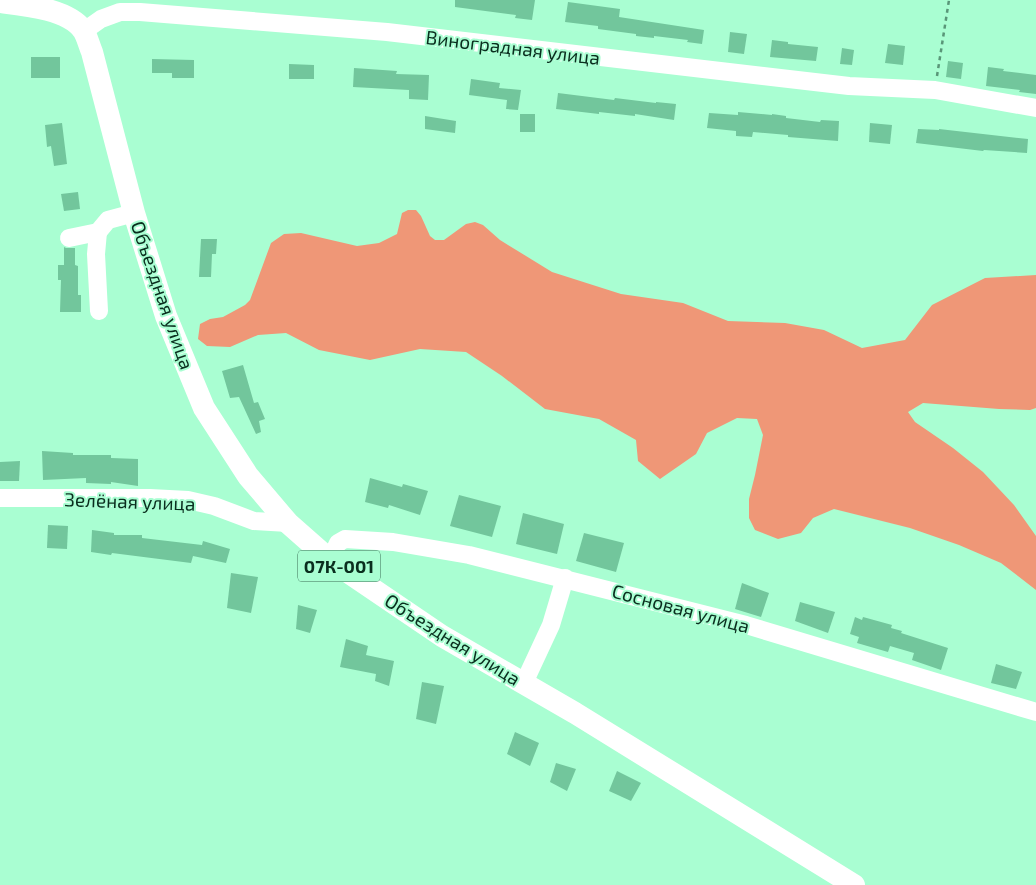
<svg xmlns="http://www.w3.org/2000/svg" width="1036" height="885" font-family="'Exo 2',sans-serif">
	<style>
		.forest { fill: #ef9777 }
		.building { fill: #72c69c }
		.lines { fill: none; stroke-linecap: round; stroke-linejoin: round }
		.path { stroke: #599678; stroke-width: 2.5; stroke-dasharray: 4 4; stroke-linecap: butt }
		.minor { stroke: #fff; stroke-width: 18 }
		.major { stroke: #fff; stroke-width: 22 }
		.labels { text-anchor: middle; dominant-baseline: central; stroke-width: 4; stroke-linejoin: round; paint-order: stroke }
		.shield { fill: #a9fed2; stroke: #3a6c54; stroke-width: 1 }
		.shield-label { font-size: 18px; font-weight: bold; fill: #0a2e1e }
		.street-label { font-size: 19px; fill: #0a2e1e; stroke: #a9fed2 }
	</style>
	<rect width="100%" height="100%" fill="#a9fed2"/>
	<polygon class="forest" points="408,210 416,210 421,216 430,236 435,240 444,240 466,224 475,222 483,225 500,240 552,272 621,294 683,303 728,321 785,323 824,330 862,348 905,340 932,305 985,278 1036,275 1036,408 1030,410 999,409 923,403 908,412 915,422 953,448 983,472 1014,505 1036,536 1036,590 1001,563 959,545 910,528 834,509 813,518 801,533 778,539 755,530 749,518 749,499 755,475 763,435 757,419 737,418 707,433 696,454 660,479 638,461 636,440 599,419 545,409 502,376 466,352 420,349 370,360 319,350 286,333 258,335 230,347 207,346 198,339 200,324 210,319 223,317 245,305 250,300 271,243 284,234 301,233 357,246 379,243 397,234 402,213"/>
	<g class="building">
		<polygon points="455,0 535,0 532,20 515,18 516,15 455,7"/>
		<polygon points="568,2 620,9 619,17 704,30 702,44 687,42 688,40 654,36 654,38 636,36 636,34 598,29 598,26 565,22"/>
		<polygon points="730,32 747,34 744,54 728,52"/>
		<polygon points="772,40 788,42 788,44 818,47 816,61 770,57"/>
		<polygon points="888,44 905,46 903,65 885,63"/>
		<polygon points="842,48 854,50 852,65 840,64"/>
		<rect x="31" y="57" width="29" height="21"/>
		<polygon points="152,59 194,60 194,78 172,78 172,73 152,73"/>
		<polygon points="948,61 963,63 961,79 946,77"/>
		<polygon points="289,64 314,65 314,79 289,79"/>
		<polygon points="988,67 1004,69 1003,71 1036,75 1036,94 1019,92 1020,90 986,86"/>
		<polygon points="354,68 397,71 396,74 429,75 428,100 409,99 409,90 353,87"/>
		<polygon points="471,79 500,83 499,88 521,90 518,110 506,109 507,100 469,95"/>
		<polygon points="558,93 614,100 615,98 656,103 656,102 676,104 674,120 635,114 635,116 599,112 599,114 556,109"/>
		<polygon points="738,112 772,115 772,114 786,116 786,118 820,122 821,120 839,121 838,141 788,137 788,135 753,132 752,137 736,136 736,131 707,128 709,113 738,115"/>
		<rect x="520" y="114" width="15" height="18"/>
		<polygon points="425,116 456,121 455,133 425,129"/>
		<polygon points="62,123 67,164 54,166 51,146 47,147 45,125"/>
		<polygon points="870,123 892,125 890,144 869,142"/>
		<polygon points="918,129 939,130 939,129 1028,139 1027,153 984,150 983,151 916,143"/>
		<polygon points="78,192 80,209 64,211 61,194"/>
		<polygon points="201,239 217,239 216,254 212,254 211,277 199,277"/>
		<polygon points="64,247 66,248 75,248 75,265 78,266 78,295 81,295 81,312 60,312 61,280 58,280 58,265 64,265"/>
		<polygon points="243,365 254,403 258,402 265,419 259,421 261,432 256,434 239,397 230,398 222,371"/>
		<polygon points="42,451 73,453 73,455 111,455 111,458 138,459 138,486 111,482 111,484 86,483 86,478 43,480"/>
		<polygon points="20,461 19,481 0,481 0,462"/>
		<polygon points="370,478 402,487 403,484 428,491 420,515 389,505 388,508 365,502"/>
		<polygon points="459,495 501,506 492,537 450,526"/>
		<polygon points="523,513 564,524 557,554 516,544"/>
		<polygon points="48,525 68,526 67,549 47,548"/>
		<polygon points="92,530 114,533 114,535 142,535 142,538 202,545 203,541 230,549 226,563 193,556 191,563 112,553 111,555 91,552"/>
		<polygon points="584,533 624,543 616,572 576,561"/>
		<polygon points="231,573 258,577 251,613 227,608"/>
		<polygon points="742,583 769,593 761,617 735,609"/>
		<polygon points="800,602 835,612 828,633 795,621"/>
		<polygon points="298,605 317,610 310,633 296,629"/>
		<polygon points="855,617 862,620 863,617 892,625 891,628 902,631 901,633 948,648 941,670 912,660 914,653 890,646 888,652 857,643 859,637 850,634"/>
		<polygon points="346,639 368,646 366,655 394,661 389,686 375,681 376,674 340,667"/>
		<polygon points="996,664 1022,672 1016,689 991,683"/>
		<polygon points="422,682 444,686 436,724 416,719"/>
		<polygon points="515,732 539,743 530,766 507,754"/>
		<polygon points="556,763 576,769 567,791 550,782"/>
		<polygon points="617,771 641,783 631,801 609,791"/>
	</g>
	<g class="lines">
		<polyline class="path" points="937,76 949,0"/>
		<g class="minor">
			<polyline points="84,31 101,19 120,12 140,12 387,32 849,86 935,90 1036,108"/>
			<polyline points="98,232 96,254 99,311"/>
			<polyline points="69,238 98,232 108,220 134,213"/>
			<polyline points="0,498 150,498 188,500 214,506 254,521 288,523"/>
			<polyline points="330,560 338,543 345,539 393,542 469,555 746,625 1036,712"/>
			<polyline points="524,683 551,625 565,578"/>
		</g>
		<path class="major" d="M0 2C25 5 68 9 83 30 87 36 89 45 92 52L134 213 166 316 204 408 248 476 288 523 330 560 442 636 575 713 854 885"/>
	</g>
	<g class="labels">
		<rect class="shield" x="298" y="550.5" width="82" height="31" rx="4"/>
		<g class="shield-label">
			<text x="339" y="566">07К-001</text>
		</g>
		<g class="street-label">
			<text transform="translate(513 47) rotate(7)">Виноградная улица</text>
			<text transform="translate(163 295) rotate(71)">Объездная улица</text>
			<text transform="translate(130 501) rotate(2)">Зелёная улица</text>
			<text transform="translate(681 608) rotate(15)">Сосновая улица</text>
			<text transform="translate(453 639) rotate(32)">Объездная улица</text>
		</g>
	</g>
</svg>
